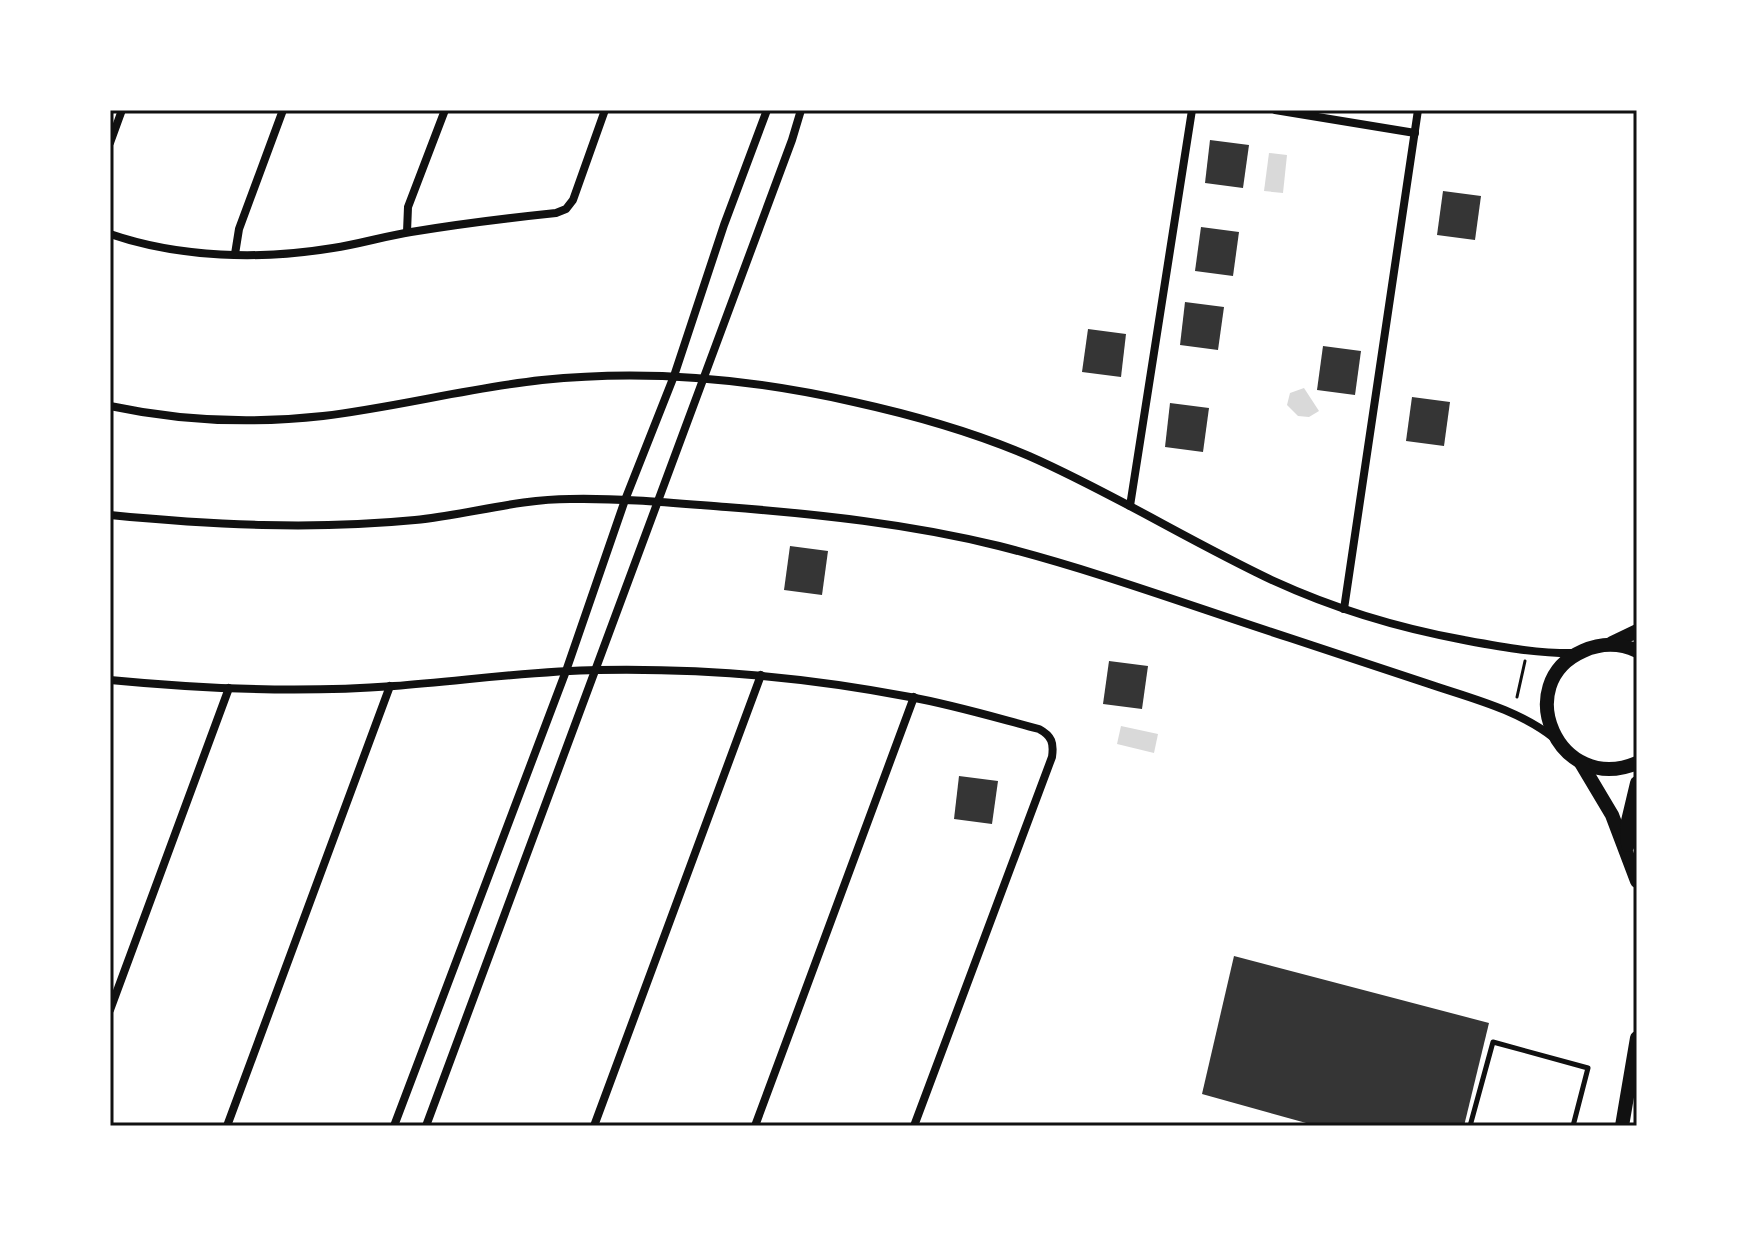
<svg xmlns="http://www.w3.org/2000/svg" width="1747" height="1236" font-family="'Titillium Web',sans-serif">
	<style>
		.water { fill: #d9d9d9 }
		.building { fill: #353535 }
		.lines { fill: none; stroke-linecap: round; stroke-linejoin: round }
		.path { stroke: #111; stroke-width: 3 }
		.service { stroke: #111; stroke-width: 5 }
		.minor { stroke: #111; stroke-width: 8 }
		.secondary { stroke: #111; stroke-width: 14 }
		.neatline { fill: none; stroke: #111; stroke-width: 3 }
	</style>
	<rect width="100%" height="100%" fill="#fff"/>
	<g class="water">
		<polygon points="1269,153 1287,155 1283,193 1264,191"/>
		<polygon points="1304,388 1319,411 1309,417 1298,416 1287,405 1290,393"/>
		<polygon points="1121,726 1158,734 1154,753 1117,744"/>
	</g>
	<g class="building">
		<polygon points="1210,140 1249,145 1243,188 1205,183"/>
		<polygon points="1443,191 1481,196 1475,240 1437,235"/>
		<polygon points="1201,227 1239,232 1233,276 1195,271"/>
		<polygon points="1185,302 1224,307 1218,350 1180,345"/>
		<polygon points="1088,329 1126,334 1121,377 1082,372"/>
		<polygon points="1323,346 1361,351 1355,395 1317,390"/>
		<polygon points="1412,397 1450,402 1444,446 1406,441"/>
		<polygon points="1170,403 1209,408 1203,452 1165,447"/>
		<polygon points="790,546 828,551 822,595 784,590"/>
		<polygon points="1109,661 1148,666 1142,709 1103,704"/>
		<polygon points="959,776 998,781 992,824 954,819"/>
		<polygon points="1234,956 1489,1023 1464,1126 1317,1126 1202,1094"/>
	</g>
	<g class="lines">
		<polyline class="path" points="1517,697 1525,661"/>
		<polyline class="service" points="1470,1126 1493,1042 1588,1068 1573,1126"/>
		<g class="minor">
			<polyline points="1275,110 1415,133"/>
			<polyline points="110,143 122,110"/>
			<polyline points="407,232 408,207 445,110"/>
			<path d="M110 234C180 258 261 260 333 248 360 244 385 236 411 232 459 224 508 218 556 213L566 209 573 200 605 110"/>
			<polyline points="235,254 239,229 283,110"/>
			<path d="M110 406C180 421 252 424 323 416 397 407 468 388 542 380 645 369 753 379 854 402 913 415 973 432 1029 456 1113 493 1191 542 1274 581 1335 609 1399 628 1464 640 1502 647 1539 654 1578 653"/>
			<polyline points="1130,506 1192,110"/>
			<path d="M110 515C212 525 313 530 415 520 467 515 517 499 570 499 622 498 674 503 726 507 817 514 910 524 999 546 1097 571 1194 607 1290 638 1337 654 1385 669 1432 685 1474 699 1518 710 1554 738"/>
			<polyline points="1344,609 1418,110"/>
			<path d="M110 680C203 689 300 693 394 686 462 681 530 671 598 670 703 668 807 677 910 697 954 705 997 718 1039 729 1052 736 1054 743 1052 757L914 1126"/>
			<polyline points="110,1010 229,688"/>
			<polyline points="227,1126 390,686"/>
			<polyline points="394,1126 566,671 625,500 674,376 724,225 767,110"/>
			<path d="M426 1126C549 798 669 468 792 140L801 110"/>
			<polyline points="594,1126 761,675"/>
			<polyline points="755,1126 914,697"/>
		</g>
		<g class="secondary">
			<polyline points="1612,643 1637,631"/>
			<path d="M1637 651C1620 643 1601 643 1583 651 1510 683 1558 796 1637 763"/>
			<polyline points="1581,763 1612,815 1637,881"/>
			<polyline points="1628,845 1627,825 1637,783"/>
			<polyline points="1622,1126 1637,1038"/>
		</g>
	</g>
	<rect width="1747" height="1236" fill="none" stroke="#ffffff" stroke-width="224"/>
	<rect x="112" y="112" width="1523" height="1012" class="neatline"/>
</svg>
